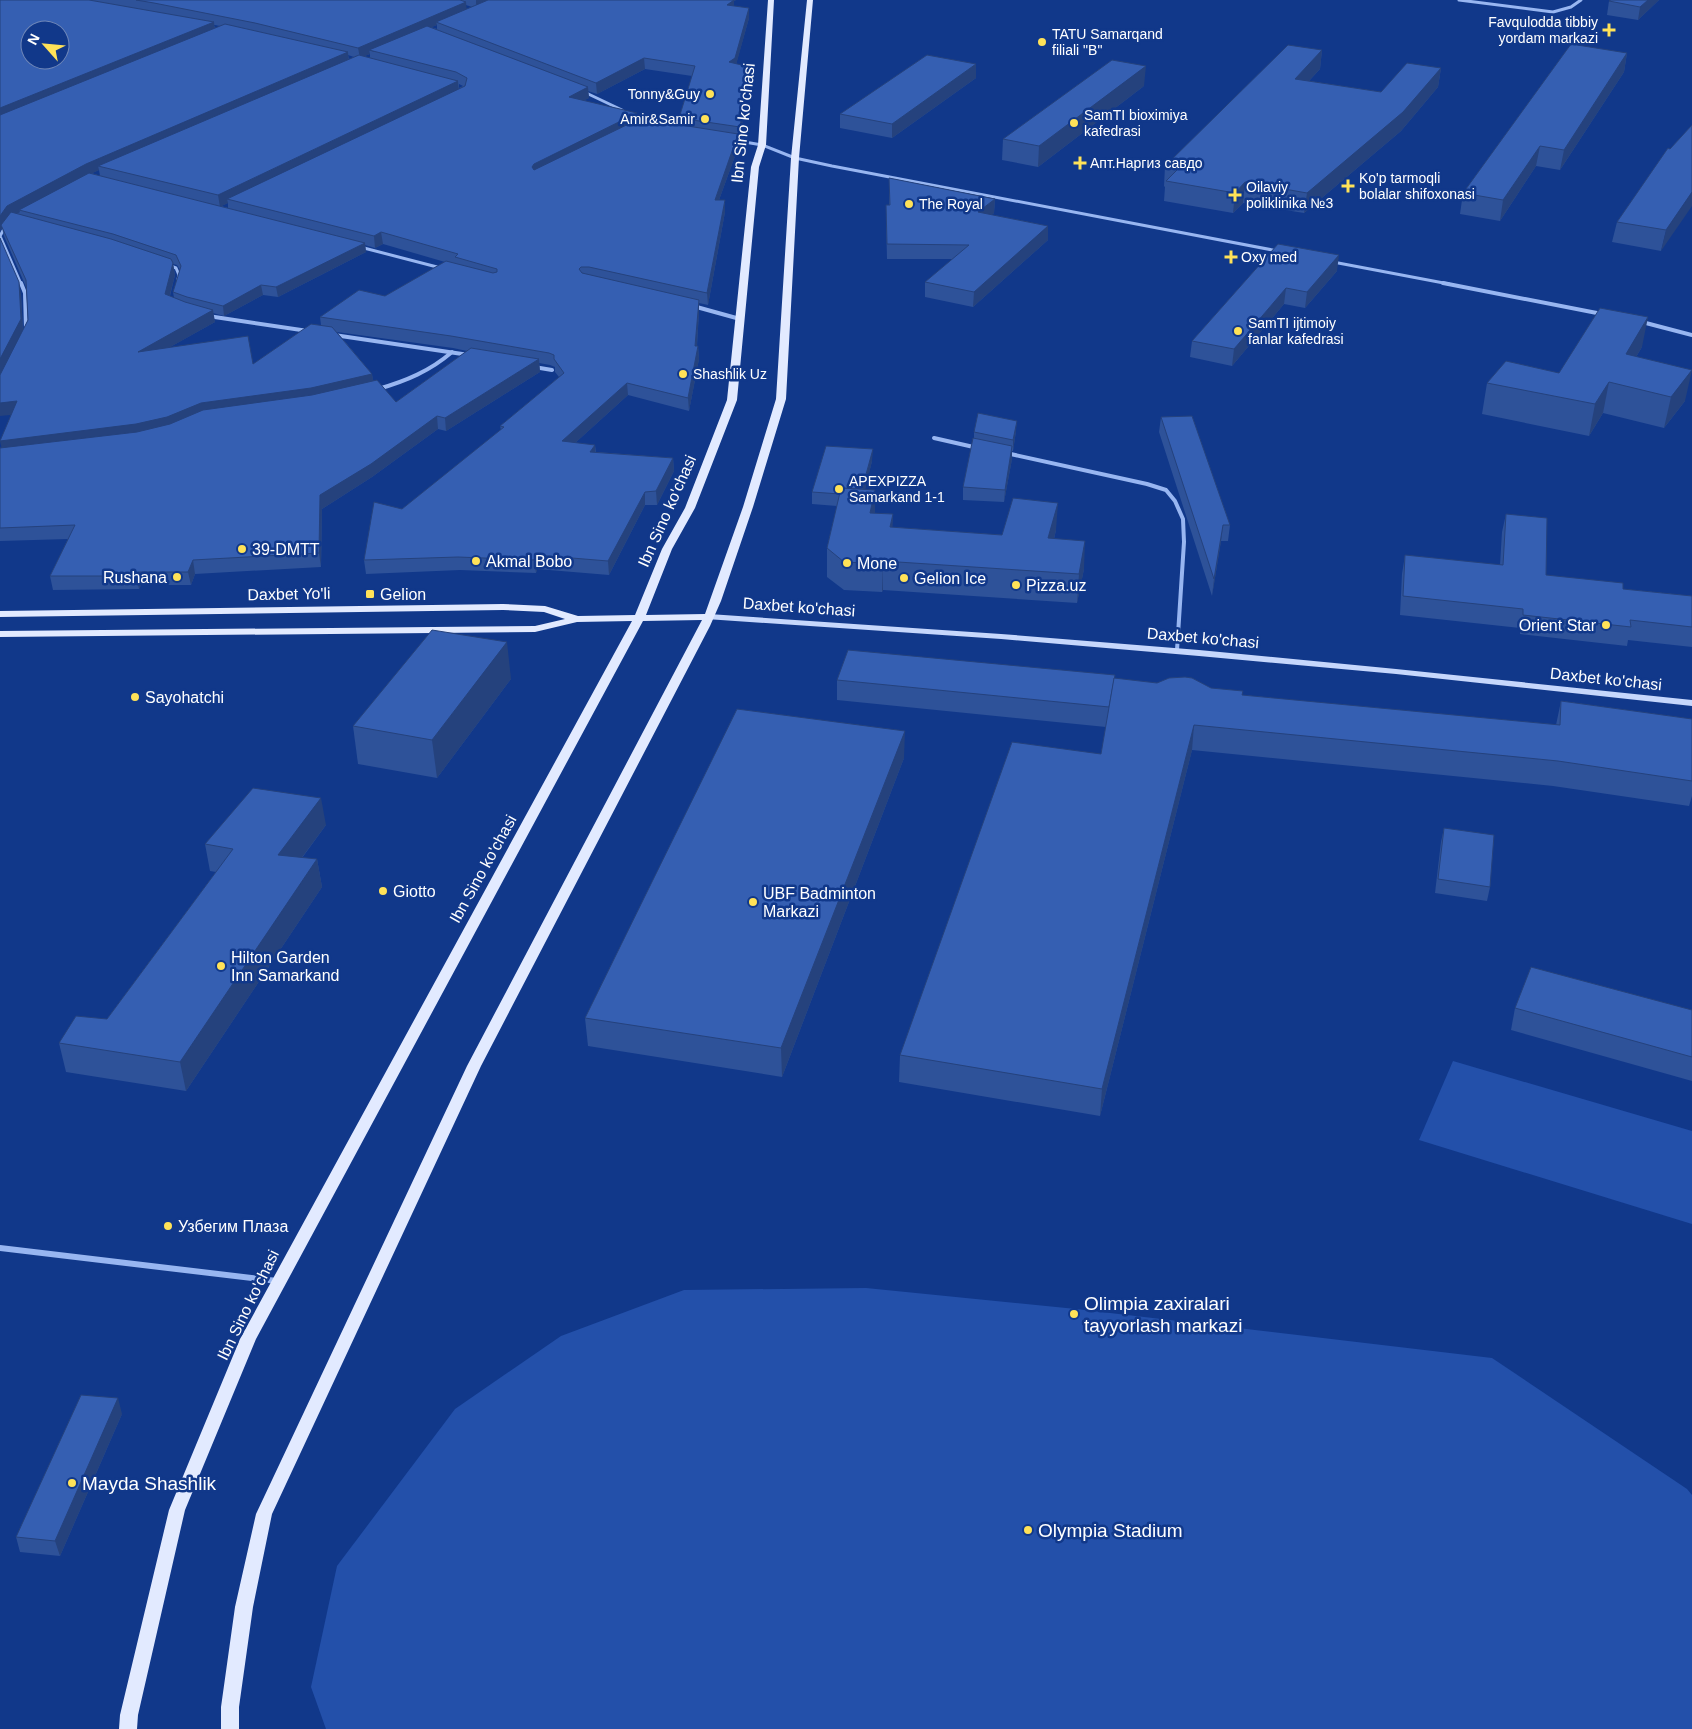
<svg xmlns="http://www.w3.org/2000/svg" width="1692" height="1729" font-family="Helvetica,sans-serif">
	<style>
		.green { fill: #2350aa }
		.lines { fill: none; stroke-linecap: round; stroke-linejoin: round }
		.street-far2 { stroke: #98b6f1; stroke-width: 3 }
		.street-far1 { stroke: #98b6f1; stroke-width: 4 }
		.street { stroke: #98b6f1; stroke-width: 6 }
		.secondary { fill: #c6d7fc; fill-rule: evenodd }
		.primary { fill: #e2eaff; fill-rule: evenodd }
		.wall { fill: #2e5299; fill-rule: evenodd }
		.shaded-wall { fill: #25427d }
		.building { fill: #355fb2; stroke: #25427d; fill-rule: evenodd }
		.poi-dot { fill: #ffe258; stroke: #11388a; stroke-width: 2 }
		.labels { text-anchor: middle; dominant-baseline: central; stroke-width: 5; stroke-linejoin: round; paint-order: stroke }
		.far-poi-label { font-size: 14px; fill: #fff; stroke: #11388a; text-anchor: start }
		.street-label { font-size: 16px; fill: #fff; stroke: #11388a }
		.poi-label { font-size: 16px; fill: #fff; stroke: #11388a; text-anchor: start }
		.near-poi-label { font-size: 19px; fill: #fff; stroke: #11388a; text-anchor: start }
	</style>
	<rect width="100%" height="100%" fill="#11388a"/>
	<g class="green">
		<polygon points="1453,1061 1692,1131 1692,1224 1419,1140"/>
		<polygon points="866,1288 1076,1309 1492,1358 1687,1489 1692,1495 1692,1729 326,1729 311,1687 337,1566 455,1409 561,1336 684,1290"/>
	</g>
	<g class="lines">
		<g class="street-far2">
			<polyline points="1459,0 1553,12 1571,7 1581,0"/>
			<polyline points="582,91 622,110"/>
			<polyline points="733,140 762,145 795,158 832,166 1278,251"/>
			<polyline points="5,227 0,236 21,284"/>
			<polyline points="360,247 441,268"/>
			<polyline points="1333,262 1449,284"/>
			<polyline points="168,265 176,268 179,275 178,279"/>
		</g>
		<g class="street-far1">
			<polyline points="21,283 25,293 26,329"/>
			<polyline points="1443,283 1602,314"/>
			<polyline points="693,306 740,319"/>
			<polyline points="208,316 308,331"/>
			<polyline points="1642,322 1692,335"/>
			<polyline points="334,335 469,355"/>
			<polyline points="534,367 552,370"/>
			<path d="M378 389C406 381 430 371 452 352"/>
			<polyline points="934,438 978,448"/>
			<polyline points="1006,453 1147,484 1166,490 1175,501 1183,519 1184,542 1177,650"/>
		</g>
		<polyline class="street" points="0,1248 277,1281"/>
		<polygon class="secondary" points="709,614 1001,634 1199,650 1396,669 1692,700 1692,706 1396,674 1199,656 1001,639 706,619 705,617"/>
		<polygon class="primary" points="768,0 774,0 766,145 759,167 737,400 695,508 672,549 646,615 705,614 743,507 776,399 791,158 807,0 813,0 799,158 786,399 753,507 721,601 710,626 481,1066 272,1514 253,1607 239,1707 239,1729 221,1729 221,1707 235,1607 256,1514 467,1066 702,620 643,621 256,1339 185,1510 138,1715 137,1729 119,1729 120,1715 169,1510 240,1339 632,621 577,622 535,632 0,637 0,631 535,626 565,619 544,612 503,610 0,617 0,611 503,604 545,606 578,616 635,615 662,549 685,508 727,400 751,167 758,145"/>
	</g>
	<g class="wall">
		<path d="M0 0H736L734 1V6L749 8V18L736 64 750 77 740 138H739V145L719 200H725V212L708 305 699 303V312L697 346H698L699 359 689 411 628 395 575 443 595 445 596 452 673 458 674 471 657 505H645L609 575 537 569 536 573 460 570 366 574 364 560 402 509 501 430 500 426 559 377 555 372V367L550 365 539 363 540 372 446 431 438 429 372 477 322 509 321 567 195 574 191 585H141L139 589 53 590 50 576 68 539 0 541V448H2L11 415 21 294 23 330 28 320 26 287 4 236 2 228 0 231ZM466 5 472 7 466 9ZM214 25H215L220 26 215 28ZM437 25V29L431 27ZM370 54V58L364 56ZM348 55 354 57 349 59ZM645 69 692 76 679 118V125L637 120 584 100 589 98 588 91 597 94ZM459 84 463 86 459 88ZM99 170 100 176 92 173ZM228 203V208L221 206ZM383 244 445 262 385 296 320 317 321 325 253 364 170 347 215 322 213 313 224 316 263 295 278 297 366 252 365 245 375 248ZM173 264 177 265 180 270 173 292 174 298 170 296 175 275ZM337 332 453 348 467 351 396 402 373 381 372 374Z"/>
		<polygon points="1611,0 1659,0 1638,20 1607,15 1609,1"/>
		<polygon points="1322,50 1320,69 1309,81 1381,92 1441,68 1438,87 1401,131 1304,213 1243,203 1233,213 1164,201 1165,187 1164,186 1165,166"/>
		<polygon points="1627,53 1624,72 1560,170 1536,166 1500,221 1460,214 1463,193"/>
		<polygon points="976,64 976,78 892,138 840,128 840,114"/>
		<polygon points="1144,86 1038,167 1002,160 1003,139"/>
		<polygon points="1692,125 1661,251 1612,242 1617,222 1670,149"/>
		<polygon points="889,178 995,199 994,213 991,215 1048,240 973,307 925,297 925,282 953,259 887,259 886,219 889,205"/>
		<polygon points="1278,244 1337,271 1305,308 1284,304 1232,366 1190,357 1192,341"/>
		<polygon points="1642,347 1636,357 1685,401 1664,428 1603,413 1589,436 1482,414 1487,383 1559,373"/>
		<polygon points="1161,417 1230,525 1228,541 1221,541 1212,596 1159,432"/>
		<polygon points="1016,431 1013,451 1012,451 1012,459 1004,502 963,500 963,487 974,438 974,432"/>
		<polygon points="872,461 865,489 875,513 893,514 892,527 1002,535 1056,530 1054,539 1084,569 1077,603 883,590 882,592 844,590 827,577 827,548 837,506 812,504 812,492"/>
		<polygon points="1506,514 1546,575 1623,589 1692,596 1692,647 1628,640 1627,646 1520,634 1520,628 1400,615 1402,574 1405,555 1500,565 1502,532"/>
		<polygon points="511,679 437,778 358,764 353,726"/>
		<polygon points="1115,679 1211,688 1242,695 1556,725 1561,701 1692,719 1692,796 1689,806 1553,786 1192,750 1100,1116 899,1082 900,1055 1101,754 1106,727 837,700 837,680"/>
		<polygon points="904,758 782,1077 588,1046 585,1018"/>
		<polygon points="326,825 302,858 317,859 322,887 186,1091 66,1072 59,1043 107,1019 216,872 210,871 205,844"/>
		<polygon points="1444,828 1490,887 1487,901 1435,893 1441,842"/>
		<polygon points="1515,1008 1692,1010 1692,1081 1511,1030"/>
		<polygon points="122,1414 60,1556 20,1552 16,1537"/>
	</g>
	<g class="shaded-wall">
		<polygon points="476,0 496,0 476,8"/>
		<polygon points="722,0 736,0 734,1 734,10"/>
		<polygon points="1648,0 1659,0 1638,20 1640,7"/>
		<polygon points="466,2 467,12 436,22 437,25 374,52 369,50 370,54 360,58 358,48"/>
		<polygon points="749,8 749,18 735,69 729,62"/>
		<polygon points="214,22 215,32 0,120 0,108"/>
		<polygon points="1322,50 1320,69 1293,98 1295,79"/>
		<polygon points="348,52 349,63 98,166 99,170 19,210 20,212 10,218 1,225 2,228 0,231 0,216 7,206 86,164"/>
		<polygon points="1627,53 1624,72 1560,170 1564,150"/>
		<polygon points="644,58 645,69 597,94 596,83"/>
		<polygon points="976,64 976,78 892,138 892,124"/>
		<polygon points="1146,66 1144,86 1038,167 1039,146"/>
		<polygon points="750,67 750,77 740,138 740,127"/>
		<polygon points="1441,68 1438,87 1401,131 1304,213 1307,193"/>
		<polygon points="458,81 459,92 227,199 228,203 220,207 218,195"/>
		<polygon points="588,87 589,98 570,108 569,97"/>
		<polygon points="637,113 637,123 533,178 532,167 534,164"/>
		<polygon points="738,134 739,145 715,211 715,200"/>
		<polygon points="1540,146 1536,166 1500,221 1503,200"/>
		<polygon points="1245,182 1243,203 1233,213 1235,193"/>
		<polygon points="1692,192 1692,206 1661,251 1666,230"/>
		<polygon points="995,199 994,213 977,226 978,212"/>
		<polygon points="725,200 725,212 708,305 707,293"/>
		<polygon points="1048,226 1048,240 973,307 974,292"/>
		<polygon points="381,232 383,244 375,248 374,236"/>
		<polygon points="365,243 366,252 278,297 276,287"/>
		<polygon points="1339,255 1337,271 1305,308 1307,292"/>
		<polygon points="173,263 175,275 167,306 165,294"/>
		<polygon points="19,282 21,294 23,331 0,378 0,359"/>
		<polygon points="261,285 263,295 224,316 223,306"/>
		<polygon points="1286,288 1284,304 1232,366 1234,349"/>
		<polygon points="699,300 699,312 696,358 695,346"/>
		<polygon points="213,310 215,322 140,364 138,352"/>
		<polygon points="1648,317 1642,347 1619,385 1626,354"/>
		<polygon points="698,346 699,359 689,411 688,398"/>
		<polygon points="539,359 540,372 446,431 445,418"/>
		<polygon points="1692,370 1685,401 1664,428 1671,397"/>
		<polygon points="372,374 374,386 170,429 3,454 0,441 201,403"/>
		<polygon points="1609,382 1603,413 1589,436 1595,404"/>
		<polygon points="627,383 628,395 563,454 562,441"/>
		<polygon points="17,401 20,414 0,416 0,403"/>
		<polygon points="437,416 438,429 372,477 322,509 321,567 319,553 320,495"/>
		<polygon points="1017,421 1016,431 1013,451 1013,440"/>
		<polygon points="595,445 596,458 590,452"/>
		<polygon points="1012,446 1012,459 1004,502 1005,490"/>
		<polygon points="873,449 872,461 861,507 861,495"/>
		<polygon points="673,458 674,471 657,505 656,491"/>
		<polygon points="875,490 875,518 870,513"/>
		<polygon points="645,492 645,505 609,575 608,561"/>
		<polygon points="1058,503 1056,530 1047,567 1048,538"/>
		<polygon points="893,514 892,542 890,527"/>
		<polygon points="1223,525 1221,541 1212,596 1214,579"/>
		<polygon points="1085,541 1084,569 1077,603 1079,574"/>
		<polygon points="536,555 537,569 536,573 534,560"/>
		<polygon points="193,560 195,574 191,585 188,572"/>
		<polygon points="883,561 883,590 882,592 883,564"/>
		<polygon points="138,572 141,585 139,589 136,576"/>
		<polygon points="507,642 511,679 437,778 432,740"/>
		<polygon points="1194,725 1192,750 1100,1116 1102,1089"/>
		<polygon points="905,731 904,758 782,1077 781,1048"/>
		<polygon points="321,798 326,825 283,883 278,855"/>
		<polygon points="317,859 322,887 186,1091 180,1062"/>
		<polygon points="118,1398 122,1414 60,1556 55,1541"/>
	</g>
	<g class="building">
		<path d="M0 0H89L214 22 0 108ZM30 30H60V60H30Z"/>
		<polygon points="136,0 460,0 466,2 358,48 255,23 154,3"/>
		<polygon points="488,0 734,0 727,5 749,8 735,58 729,62 750,67 740,127 679,118 695,66 644,58 596,83 436,22"/>
		<polygon points="1611,0 1648,0 1640,7 1609,1"/>
		<polygon points="225,24 348,52 86,164 7,206 0,216 0,115"/>
		<polygon points="427,26 588,87 569,97 637,113 534,164 532,167 534,170 647,115 675,124 738,134 715,200 725,200 707,293 589,267 581,267 579,269 582,273 699,300 695,346 698,346 688,398 627,383 562,441 595,445 590,452 673,458 656,491 645,492 608,561 536,555 534,560 458,557 364,560 374,502 402,509 504,427 500,426 564,373 554,359 554,355 549,353 451,336 320,317 359,290 385,296 446,261 493,273 497,272 497,269 455,257 458,254 381,232 374,236 227,199 465,86 467,78 456,72 369,50"/>
		<polygon points="1571,44 1627,53 1564,150 1540,146 1503,200 1463,193"/>
		<polygon points="1288,45 1322,50 1295,79 1381,92 1407,63 1441,68 1403,112 1307,193 1245,182 1235,193 1166,181 1178,169 1165,166"/>
		<polygon points="359,55 458,81 218,195 98,166"/>
		<polygon points="927,55 976,64 892,124 840,114"/>
		<polygon points="1112,60 1146,66 1039,146 1003,139"/>
		<polygon points="1692,125 1692,192 1666,230 1617,222 1668,148 1670,149"/>
		<polygon points="89,173 365,243 276,287 261,285 223,306 187,297 173,292 181,266 176,255 113,234 19,210"/>
		<polygon points="889,178 995,199 978,212 1048,226 974,292 925,282 969,245 887,244 886,205 890,205"/>
		<polygon points="11,212 111,239 171,259 173,263 165,294 185,302 213,310 138,352 248,336 253,364 311,324 332,327 372,374 311,388 201,403 167,417 136,424 0,441 17,401 0,403 0,375 28,320 26,280 1,225"/>
		<polygon points="0,238 19,282 21,319 0,359"/>
		<polygon points="1278,244 1339,255 1307,292 1286,288 1234,349 1192,341"/>
		<polygon points="1600,308 1648,317 1626,354 1692,370 1671,397 1609,382 1595,404 1487,383 1506,361 1559,373"/>
		<polygon points="471,348 539,359 445,418 437,416 371,464 320,495 319,553 193,560 188,572 138,572 136,576 50,576 75,525 0,528 0,448 137,432 170,424 203,410 312,395 377,380 396,402"/>
		<polygon points="978,413 1017,421 1013,440 974,432"/>
		<polygon points="1192,416 1230,525 1223,525 1214,579 1161,417"/>
		<polygon points="973,438 1012,446 1005,490 963,487"/>
		<polygon points="826,446 873,449 862,489 841,488 840,494 812,492"/>
		<polygon points="841,488 875,490 870,513 893,514 890,527 1002,535 1013,498 1058,503 1048,538 1085,541 1079,574 883,561 883,564 844,562 827,548"/>
		<polygon points="1506,514 1547,518 1546,575 1623,583 1623,589 1692,596 1692,627 1630,620 1631,627 1523,615 1523,609 1403,596 1405,555 1503,565"/>
		<polygon points="432,630 507,642 432,740 353,726"/>
		<polygon points="848,650 1115,675 1109,707 837,680"/>
		<polygon points="1185,677 1192,678 1211,688 1243,691 1242,695 1560,725 1561,701 1692,719 1692,781 1558,761 1194,725 1102,1089 900,1055 1012,742 1101,754 1114,678 1157,683 1169,678"/>
		<polygon points="737,709 905,731 781,1048 585,1018"/>
		<polygon points="253,788 321,798 278,855 317,859 180,1062 59,1043 76,1016 107,1019 233,849 205,844"/>
		<polygon points="1444,828 1494,835 1490,887 1438,879"/>
		<polygon points="1531,967 1692,1010 1692,1057 1515,1008"/>
		<polygon points="81,1395 118,1398 55,1541 16,1537"/>
	</g>
	<g class="poi-dot">
		<path d="M1606.5 22.5h5v5h5v5h-5v5h-5v-5h-5v-5h5z"/>
		<circle cx="1042" cy="42" r="5"/>
		<circle cx="710" cy="94" r="5"/>
		<circle cx="705" cy="119" r="5"/>
		<circle cx="1074" cy="123" r="5"/>
		<path d="M1077.5 155.5h5v5h5v5h-5v5h-5v-5h-5v-5h5z"/>
		<path d="M1345.5 178.5h5v5h5v5h-5v5h-5v-5h-5v-5h5z"/>
		<path d="M1232.5 187.5h5v5h5v5h-5v5h-5v-5h-5v-5h5z"/>
		<circle cx="909" cy="204" r="5"/>
		<path d="M1228.5 249.5h5v5h5v5h-5v5h-5v-5h-5v-5h5z"/>
		<circle cx="1238" cy="331" r="5"/>
		<circle cx="683" cy="374" r="5"/>
		<circle cx="839" cy="489" r="5"/>
		<circle cx="242" cy="549" r="5"/>
		<circle cx="476" cy="561" r="5"/>
		<circle cx="847" cy="563" r="5"/>
		<circle cx="177" cy="577" r="5"/>
		<circle cx="904" cy="578" r="5"/>
		<circle cx="1016" cy="585" r="5"/>
		<rect x="365" y="589" width="10" height="10" rx="2.5"/>
		<circle cx="1606" cy="625" r="5"/>
		<circle cx="135" cy="697" r="5"/>
		<circle cx="383" cy="891" r="5"/>
		<circle cx="753" cy="902" r="5"/>
		<circle cx="221" cy="966" r="5"/>
		<circle cx="168" cy="1226" r="5"/>
		<circle cx="1074" cy="1314" r="5"/>
		<circle cx="72" cy="1483" r="5"/>
		<circle cx="1028" cy="1530" r="5"/>
	</g>
	<g class="labels">
		<g class="far-poi-label">
			<text x="1598" y="22" text-anchor="end">Favqulodda tibbiy<tspan x="1598" dy="16">yordam markazi</tspan></text>
			<text x="1052" y="34">TATU Samarqand<tspan x="1052" dy="16">filiali "B"</tspan></text>
			<text x="700" y="94" text-anchor="end">Tonny&amp;Guy</text>
			<text x="1084" y="115">SamTI bioximiya<tspan x="1084" dy="16">kafedrasi</tspan></text>
			<text x="695" y="119" text-anchor="end">Amir&amp;Samir</text>
			<text x="1090" y="163">Апт.Наргиз савдо</text>
			<text x="1359" y="178">Ko'p tarmoqli<tspan x="1359" dy="16">bolalar shifoxonasi</tspan></text>
			<text x="1246" y="187">Oilaviy<tspan x="1246" dy="16">poliklinika №3</tspan></text>
			<text x="919" y="204">The Royal</text>
			<text x="1241" y="257">Oxy med</text>
			<text x="1248" y="323">SamTI ijtimoiy<tspan x="1248" dy="16">fanlar kafedrasi</tspan></text>
			<text x="693" y="374">Shashlik Uz</text>
			<text x="849" y="481">APEXPIZZA<tspan x="849" dy="16">Samarkand 1-1</tspan></text>
		</g>
		<g class="street-label">
			<text transform="translate(743 123) rotate(-84)">Ibn Sino ko'chasi</text>
			<text transform="translate(667 511) rotate(-66)">Ibn Sino ko'chasi</text>
			<text transform="translate(289 594) rotate(-1)">Daxbet Yo'li</text>
			<text transform="translate(799 607) rotate(4)">Daxbet ko'chasi</text>
			<text transform="translate(1203 638) rotate(5)">Daxbet ko'chasi</text>
			<text transform="translate(1606 679) rotate(6)">Daxbet ko'chasi</text>
			<text transform="translate(483 869) rotate(-61)">Ibn Sino ko'chasi</text>
			<text transform="translate(248 1305) rotate(-64)">Ibn Sino ko'chasi</text>
		</g>
		<g class="poi-label">
			<text x="252" y="549">39-DMTT</text>
			<text x="486" y="561">Akmal Bobo</text>
			<text x="857" y="563">Mone</text>
			<text x="167" y="577" text-anchor="end">Rushana</text>
			<text x="914" y="578">Gelion Ice</text>
			<text x="1026" y="585">Pizza.uz</text>
			<text x="380" y="594">Gelion</text>
			<text x="1596" y="625" text-anchor="end">Orient Star</text>
			<text x="145" y="697">Sayohatchi</text>
			<text x="393" y="891">Giotto</text>
			<text x="763" y="893">UBF Badminton<tspan x="763" dy="18">Markazi</tspan></text>
			<text x="231" y="957">Hilton Garden<tspan x="231" dy="18">Inn Samarkand</tspan></text>
			<text x="178" y="1226">Узбегим Плаза</text>
		</g>
		<g class="near-poi-label">
			<text x="1084" y="1303">Olimpia zaxiralari<tspan x="1084" dy="22">tayyorlash markazi</tspan></text>
			<text x="82" y="1483">Mayda Shashlik</text>
			<text x="1038" y="1530">Olympia Stadium</text>
		</g>
	</g>
	<g transform="translate(45 45) rotate(297)"><circle r="24" fill="#11388a" stroke="#7088b9"/>
	<path d="M0-4L9 19L0 12L-9 19Z" fill="#ffe258"/>
	<text y="-8" font-size="14" font-weight="bold" text-anchor="middle" fill="#ffffff">N</text>
	</g>
</svg>
